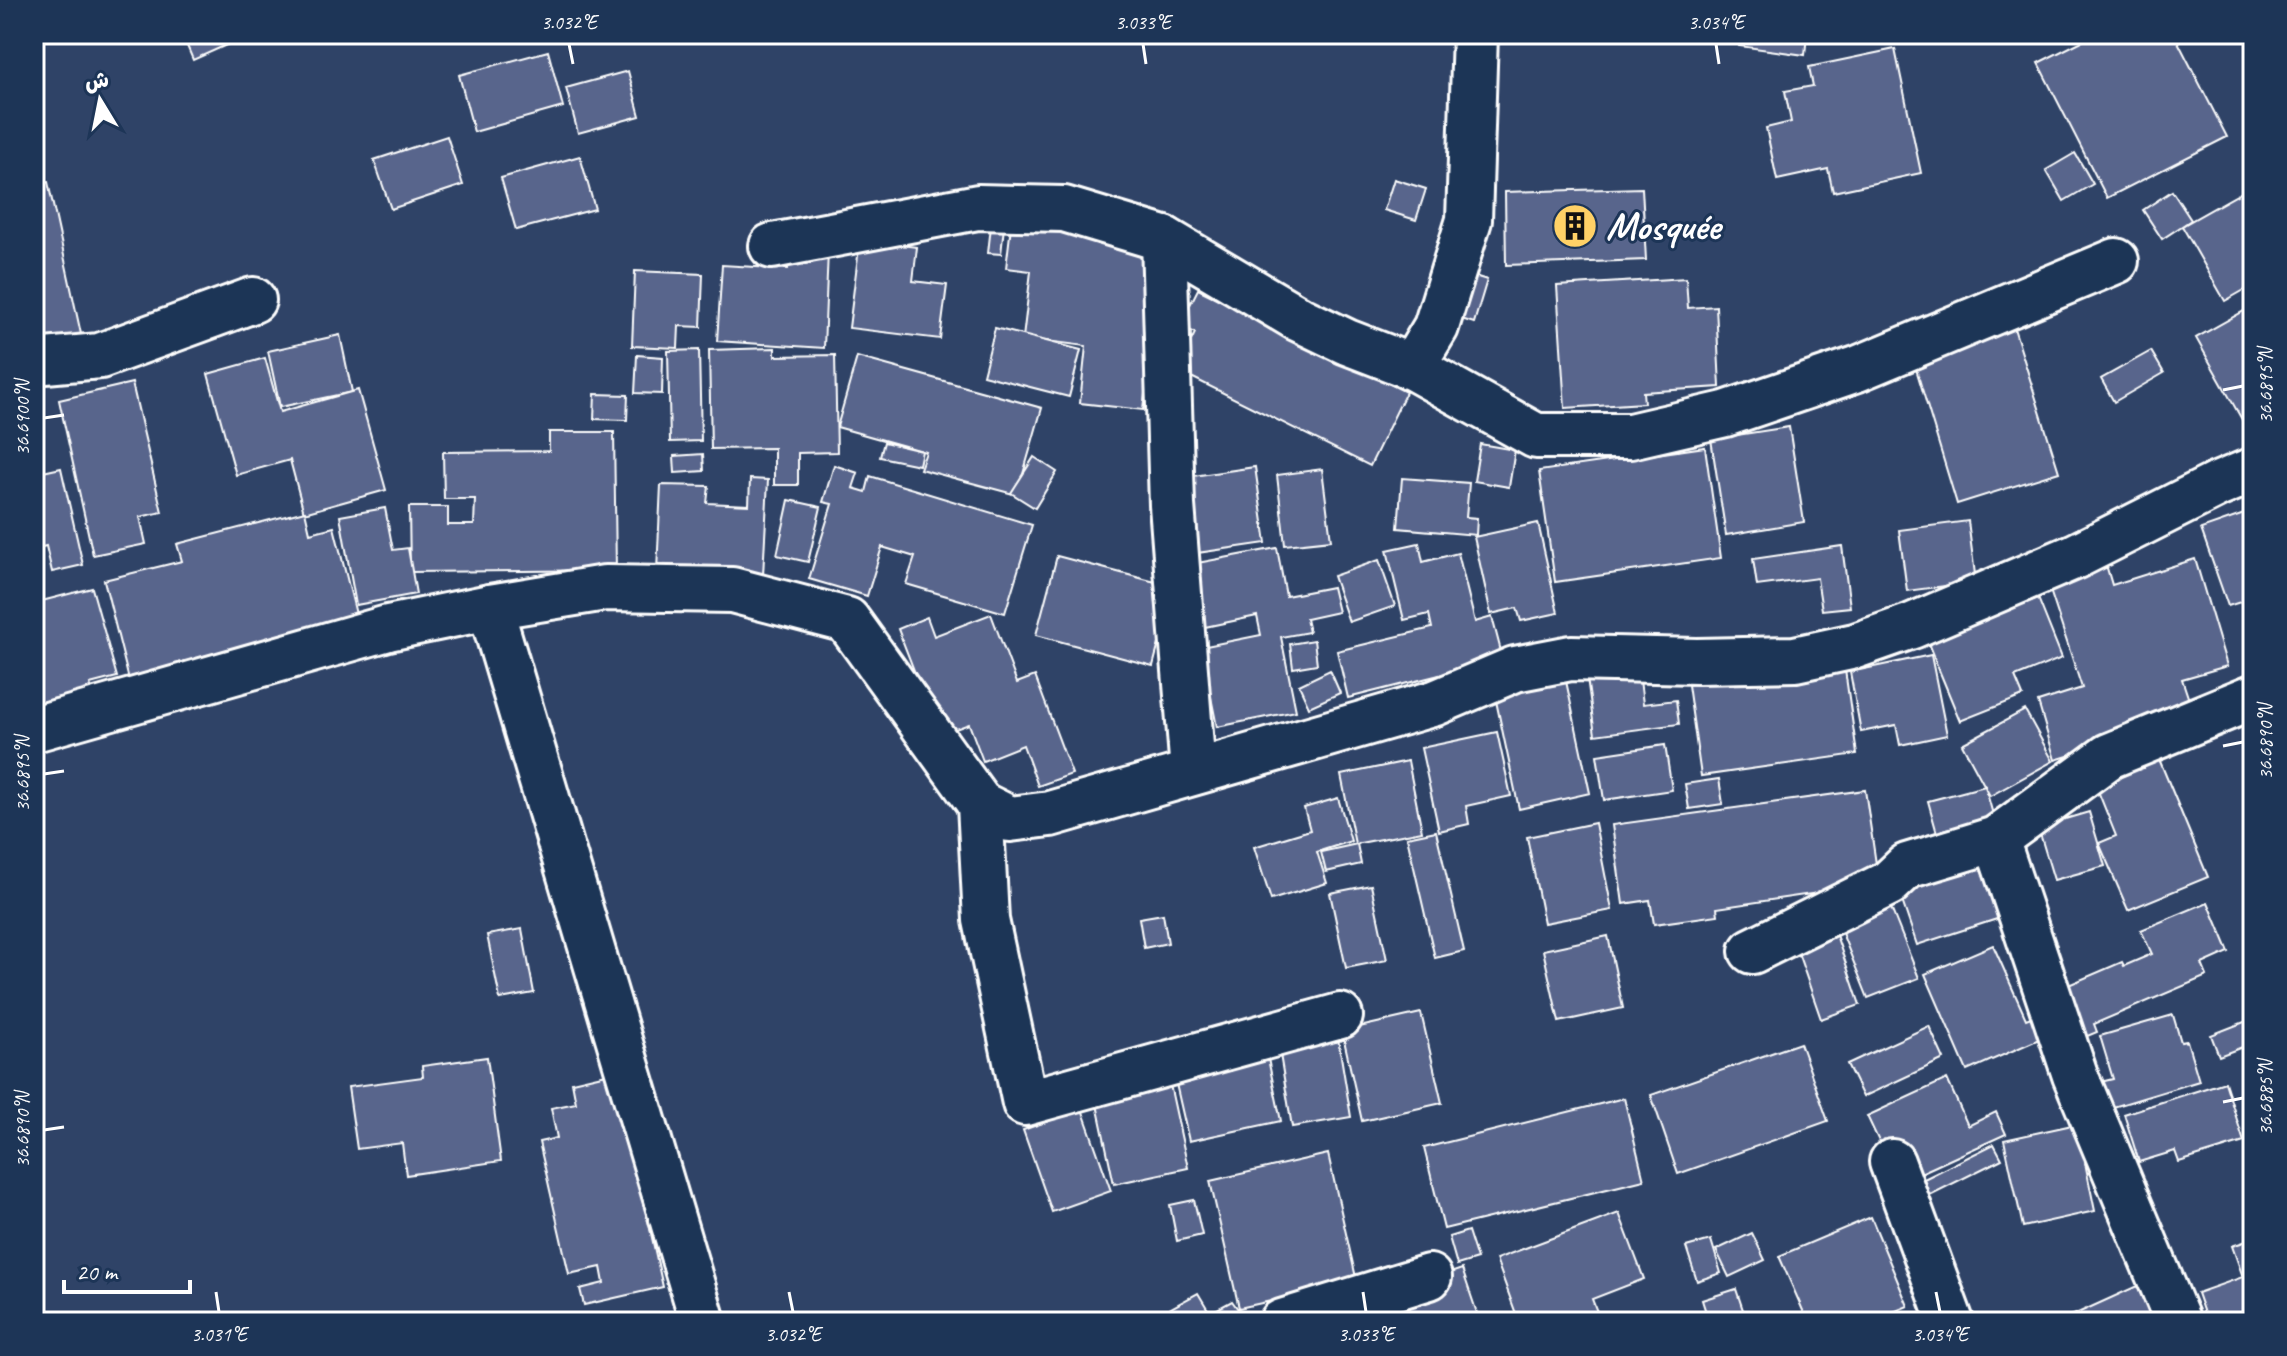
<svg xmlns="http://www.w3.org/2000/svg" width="2287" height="1356" font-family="Caveat,'Playpen Sans Arabic',sans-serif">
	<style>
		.building { fill: #58658c; stroke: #fff; stroke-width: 2 }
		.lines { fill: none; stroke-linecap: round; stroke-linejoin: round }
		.street-casing { stroke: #fff; stroke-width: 50 }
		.street { stroke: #1d3557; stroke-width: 44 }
		.ticks { fill: none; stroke: #fff; stroke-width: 3 }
		.labels { text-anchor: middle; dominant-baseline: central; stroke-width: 6; stroke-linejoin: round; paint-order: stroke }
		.poi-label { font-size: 40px; font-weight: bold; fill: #fff; stroke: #1d3557; text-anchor: start }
		.neatline { fill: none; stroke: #fff; stroke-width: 3 }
		.ticks-label { font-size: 20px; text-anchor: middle; fill: #fff }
	</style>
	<rect width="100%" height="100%" fill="#2f4367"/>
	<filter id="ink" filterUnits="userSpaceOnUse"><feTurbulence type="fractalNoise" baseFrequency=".0125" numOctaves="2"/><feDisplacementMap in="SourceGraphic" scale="16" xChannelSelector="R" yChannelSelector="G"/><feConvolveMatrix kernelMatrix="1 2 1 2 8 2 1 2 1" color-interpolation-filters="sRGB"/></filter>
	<g filter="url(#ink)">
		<g class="building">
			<polygon points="182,34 251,34 193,60"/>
			<polygon points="1740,34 1807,34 1805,55 1739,46"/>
			<polygon points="2096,34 2174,34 2227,137 2107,198 2038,63"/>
			<polygon points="1895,49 1921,173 1833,192 1828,169 1777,180 1766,128 1791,122 1785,91 1813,86 1809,67"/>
			<polygon points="548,51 563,107 474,132 459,75"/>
			<polygon points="628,71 640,116 578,133 566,88"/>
			<polygon points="447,136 463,185 391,209 374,160"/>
			<polygon points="2075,153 2093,184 2064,201 2046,170"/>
			<polygon points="580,156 595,209 516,230 501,178"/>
			<polygon points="1394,179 1426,189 1416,220 1384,210"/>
			<polygon points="48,182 81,334 34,344 34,185"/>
			<polygon points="2253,186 2253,285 2225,301 2182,226"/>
			<polygon points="1642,188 1646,260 1506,265 1505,192"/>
			<polygon points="2172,191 2191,220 2162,239 2143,210"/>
			<polygon points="991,226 1004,227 1001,254 988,253"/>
			<polygon points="1011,226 1152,242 1144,315 1154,316 1143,410 1080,403 1086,346 1023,338 1031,271 1006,268"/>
			<polygon points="860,240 917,247 913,281 947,285 940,339 849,328"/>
			<polygon points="789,248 828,251 824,348 717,341 722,265 788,269"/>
			<polygon points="635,271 703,274 701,327 679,326 678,348 632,346"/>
			<polygon points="1468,274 1487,280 1474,323 1455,317"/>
			<polygon points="1686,278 1688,308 1716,306 1720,387 1643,392 1644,403 1565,408 1557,286"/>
			<polygon points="1198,289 1406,392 1370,466 1177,370 1195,333 1180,325"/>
			<polygon points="2253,306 2253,421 2245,425 2196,338"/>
			<polygon points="995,328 1081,350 1069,397 983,375"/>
			<polygon points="2014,328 2059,472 1957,504 1913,359"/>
			<polygon points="340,335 352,392 280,407 268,351"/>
			<polygon points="775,348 775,356 835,355 837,452 798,453 798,485 774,485 774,448 711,449 709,350"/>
			<polygon points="699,350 701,441 670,442 668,351"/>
			<polygon points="2151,351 2164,373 2114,402 2101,379"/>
			<polygon points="637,355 663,357 662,394 635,393"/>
			<polygon points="857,357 1042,408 1017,495 920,469 926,452 837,427"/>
			<polygon points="265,358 280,412 358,390 386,490 304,513 290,460 236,475 208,374"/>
			<polygon points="132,383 162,512 140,517 146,544 93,555 59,400"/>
			<polygon points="595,394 628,395 627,420 594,419"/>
			<polygon points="1789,427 1804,522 1726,535 1711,439"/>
			<polygon points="549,432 614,432 616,570 410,572 409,507 448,507 448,525 474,525 475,499 444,499 443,452 549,451"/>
			<polygon points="884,442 922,451 919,465 880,457"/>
			<polygon points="1480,444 1515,450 1509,487 1474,481"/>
			<polygon points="1705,447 1721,558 1555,582 1539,471"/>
			<polygon points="703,454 704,471 675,473 674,456"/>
			<polygon points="1034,457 1057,472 1035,508 1011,493"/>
			<polygon points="834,465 858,473 853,488 866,492 870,476 1032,525 1005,613 906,584 915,557 882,547 867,596 809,579 832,504 823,502"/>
			<polygon points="1255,467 1266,543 1197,553 1186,477"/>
			<polygon points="61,468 83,565 52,572 46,546 34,549 34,474"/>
			<polygon points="1322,469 1331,540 1285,545 1277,475"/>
			<polygon points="1402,478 1469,483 1466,517 1477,518 1476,535 1398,528"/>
			<polygon points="750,479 768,480 763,576 657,571 661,485 709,486 707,503 749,505"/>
			<polygon points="789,500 821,507 808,562 777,555"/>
			<polygon points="385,508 393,550 408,548 416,594 356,605 340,516"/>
			<polygon points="305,511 310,533 334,527 360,630 131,688 104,580 182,561 177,544"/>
			<polygon points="2253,511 2253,598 2228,606 2201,529"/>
			<polygon points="1968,521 1976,582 1907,591 1899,530"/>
			<polygon points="1538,523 1558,613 1521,621 1517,608 1491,614 1474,537"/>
			<polygon points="1419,543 1423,562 1458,553 1475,622 1492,617 1503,659 1348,698 1337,651 1432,628 1429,614 1404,620 1387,550"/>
			<polygon points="1842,546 1850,607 1822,610 1817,578 1757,586 1753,559"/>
			<polygon points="1277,548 1286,596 1332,587 1338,612 1306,619 1309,632 1281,637 1296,711 1217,727 1201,647 1261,635 1257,616 1205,627 1192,564"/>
			<polygon points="1057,556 1174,587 1153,666 1036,635"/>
			<polygon points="2104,558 2112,585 2195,559 2227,666 2182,679 2190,703 2159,712 2163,727 2055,760 2038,702 2082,688 2045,575"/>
			<polygon points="1379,560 1395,606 1349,622 1333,576"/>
			<polygon points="92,588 117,677 90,684 91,689 34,704 34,603"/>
			<polygon points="2038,598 2062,658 2015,677 2023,696 1960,721 1927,641"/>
			<polygon points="991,614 1017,683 1035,676 1072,774 1038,786 1023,745 983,761 969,724 939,735 898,629 927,617 934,636"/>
			<polygon points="1314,640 1317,664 1293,668 1290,644"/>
			<polygon points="1931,655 1947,735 1900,745 1896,725 1861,732 1850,672"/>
			<polygon points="1844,663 1857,754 1701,776 1688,685"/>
			<polygon points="1563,667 1590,793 1519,809 1492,682"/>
			<polygon points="1330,670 1340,693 1309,707 1299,685"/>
			<polygon points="1639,672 1643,704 1676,700 1679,724 1595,735 1587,678"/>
			<polygon points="2025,710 2053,761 1990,796 1962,744"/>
			<polygon points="1497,732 1511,796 1466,806 1469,824 1439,831 1421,748"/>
			<polygon points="1665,745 1672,790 1604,800 1597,755"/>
			<polygon points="2157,754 2208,877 2128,910 2099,843 2116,836 2094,781"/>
			<polygon points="1408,761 1422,831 1355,844 1341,775"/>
			<polygon points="1719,779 1723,804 1689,809 1685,784"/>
			<polygon points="1985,786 1997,829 1940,844 1928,801"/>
			<polygon points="1865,790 1879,884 1717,908 1718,915 1654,924 1650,900 1623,904 1612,825"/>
			<polygon points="1338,798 1351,841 1317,852 1327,883 1271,900 1254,847 1310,830 1304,808"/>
			<polygon points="2089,812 2105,866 2054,880 2038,827"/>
			<polygon points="1595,823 1612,910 1544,923 1527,837"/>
			<polygon points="1436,831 1464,951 1435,958 1407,837"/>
			<polygon points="1357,844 1361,864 1326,872 1321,852"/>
			<polygon points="1980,859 2000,918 1917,945 1897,886"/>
			<polygon points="1371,885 1387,960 1346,968 1330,893"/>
			<polygon points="1885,893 1919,978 1868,998 1834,913"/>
			<polygon points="2208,902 2229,952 2202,964 2207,976 2094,1024 2097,1032 2073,1042 2052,992 2122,962 2124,966 2152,954 2141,930"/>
			<polygon points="1163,914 1168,943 1144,948 1139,918"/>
			<polygon points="1833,926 1860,1005 1821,1019 1794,941"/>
			<polygon points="522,929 534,993 500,999 487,935"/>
			<polygon points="1608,936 1623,1008 1559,1022 1543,950"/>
			<polygon points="1993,945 2026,1019 2036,1015 2046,1036 1967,1071 1925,974"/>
			<polygon points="1421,1013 1442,1103 1362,1121 1342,1031"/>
			<polygon points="2173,1015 2181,1042 2187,1041 2199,1081 2100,1111 2092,1084 2113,1079 2100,1036"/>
			<polygon points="2252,1019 2253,1043 2219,1056 2211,1035"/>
			<polygon points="1336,1026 1351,1117 1292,1127 1277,1036"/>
			<polygon points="1929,1026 1944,1059 1863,1097 1847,1064"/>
			<polygon points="1800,1043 1828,1121 1678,1174 1651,1095"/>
			<polygon points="1267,1054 1281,1121 1189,1141 1174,1075"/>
			<polygon points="487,1057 501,1161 406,1175 402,1143 357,1149 348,1087 423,1077 422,1066"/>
			<polygon points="615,1072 663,1287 584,1305 580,1289 604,1283 601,1267 569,1274 539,1142 557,1138 551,1108 576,1103 572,1082"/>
			<polygon points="1947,1079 1968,1126 1996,1112 2006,1134 1914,1176 1883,1150 1867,1116"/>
			<polygon points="1169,1080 1188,1168 1114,1184 1095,1095"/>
			<polygon points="2225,1082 2244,1142 2179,1162 2175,1151 2139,1162 2124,1114"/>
			<polygon points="1624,1098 1644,1180 1444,1229 1424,1148"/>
			<polygon points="1082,1109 1111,1191 1052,1212 1023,1130"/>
			<polygon points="2077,1124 2095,1211 2023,1227 2004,1140"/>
			<polygon points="1994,1144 2002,1159 1926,1197 1918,1182"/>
			<polygon points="1328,1154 1357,1282 1239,1308 1210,1181"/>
			<polygon points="1194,1200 1202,1235 1177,1241 1170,1205"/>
			<polygon points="1619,1213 1644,1279 1592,1299 1601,1322 1519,1322 1496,1259"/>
			<polygon points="1871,1217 1908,1306 1869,1322 1808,1322 1779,1256"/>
			<polygon points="1468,1231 1477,1259 1457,1265 1449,1237"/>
			<polygon points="1752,1233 1765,1260 1729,1277 1716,1250"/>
			<polygon points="2253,1239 2253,1322 2207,1322 2197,1293 2243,1277 2232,1246"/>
			<polygon points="1711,1240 1721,1273 1697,1281 1686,1247"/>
			<polygon points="1462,1269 1480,1322 1307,1322"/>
			<polygon points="2137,1286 2154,1322 2058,1322"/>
			<polygon points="1736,1289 1747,1322 1709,1322 1702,1300"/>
			<polygon points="1198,1293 1210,1313 1232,1301 1240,1312 1223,1322 1177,1322 1169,1309"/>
		</g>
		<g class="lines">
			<g class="street-casing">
				<g id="street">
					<polyline points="1475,34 1469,220 1436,327 1412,367 1536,436 1630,436 1725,414 1857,369 2116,261"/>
					<polyline points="1164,239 1172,505 1193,772"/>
					<polyline points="772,246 978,207 1064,209 1164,239 1299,319 1347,342 1412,367"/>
					<polyline points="34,362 100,356 253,300"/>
					<polyline points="490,607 703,1322"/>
					<polyline points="34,729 388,628 490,607 605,588 732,590 847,620 980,804 1010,819 1050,814 1435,703 1515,669 1571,658 1697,661 1795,659 1855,646 1912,626 2076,556 2217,485 2253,470"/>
					<polyline points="980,804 986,920 1025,1103 1340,1016"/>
					<polyline points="1996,839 2075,1075 2178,1322"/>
					<polyline points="1752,951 1889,883 1907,866 1996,839 2109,756 2253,697"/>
					<polyline points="1892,1162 1951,1322"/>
					<polyline points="1282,1322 1429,1277"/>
				</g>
			</g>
			<use href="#street" class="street"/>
		</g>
	</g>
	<path class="ticks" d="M569 44 573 64M1143 44 1146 64M1716 44 1719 64M2223 390 2243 386M44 418 64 415M2223 746 2243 742M44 774 64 771M2223 1102 2243 1098M44 1130 64 1127M216 1292 219 1312M789 1292 793 1312M1363 1292 1366 1312M1936 1292 1940 1312"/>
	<defs>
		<g id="building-disc" transform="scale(2.3)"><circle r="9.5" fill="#ffd166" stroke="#1d3557"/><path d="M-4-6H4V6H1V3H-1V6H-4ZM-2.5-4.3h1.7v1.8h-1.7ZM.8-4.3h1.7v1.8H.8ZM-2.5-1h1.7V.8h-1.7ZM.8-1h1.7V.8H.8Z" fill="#111"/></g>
	</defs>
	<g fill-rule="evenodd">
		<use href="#building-disc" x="1575" y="226"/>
	</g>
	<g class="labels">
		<g class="poi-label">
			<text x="1606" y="226">Mosquée</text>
		</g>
	</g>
	<rect width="2287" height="1356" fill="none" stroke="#1d3557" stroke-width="88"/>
	<g transform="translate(100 100) rotate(350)" stroke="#1d3557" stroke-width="6" paint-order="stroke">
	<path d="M0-6L14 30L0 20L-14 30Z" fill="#ffffff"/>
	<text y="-12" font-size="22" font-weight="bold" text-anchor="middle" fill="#ffffff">ش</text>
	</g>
	<path d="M64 1280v12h126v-12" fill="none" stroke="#ffffff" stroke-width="4"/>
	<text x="76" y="1280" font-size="24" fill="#ffffff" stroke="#1d3557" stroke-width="6" paint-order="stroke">20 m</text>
	<rect x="44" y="44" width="2199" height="1268" class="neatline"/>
	<g class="ticks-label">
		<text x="569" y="29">3.032°E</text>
		<text x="1143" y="29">3.033°E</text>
		<text x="1716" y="29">3.034°E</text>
		<text transform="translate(2265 386) rotate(-90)" y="7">36.6895°N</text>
		<text transform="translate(22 418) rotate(-90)" y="7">36.6900°N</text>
		<text transform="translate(2265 742) rotate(-90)" y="7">36.6890°N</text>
		<text transform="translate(22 774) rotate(-90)" y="7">36.6895°N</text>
		<text transform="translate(2265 1098) rotate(-90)" y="7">36.6885°N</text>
		<text transform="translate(22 1130) rotate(-90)" y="7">36.6890°N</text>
		<text x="219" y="1341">3.031°E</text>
		<text x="793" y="1341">3.032°E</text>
		<text x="1366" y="1341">3.033°E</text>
		<text x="1940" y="1341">3.034°E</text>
	</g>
</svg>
